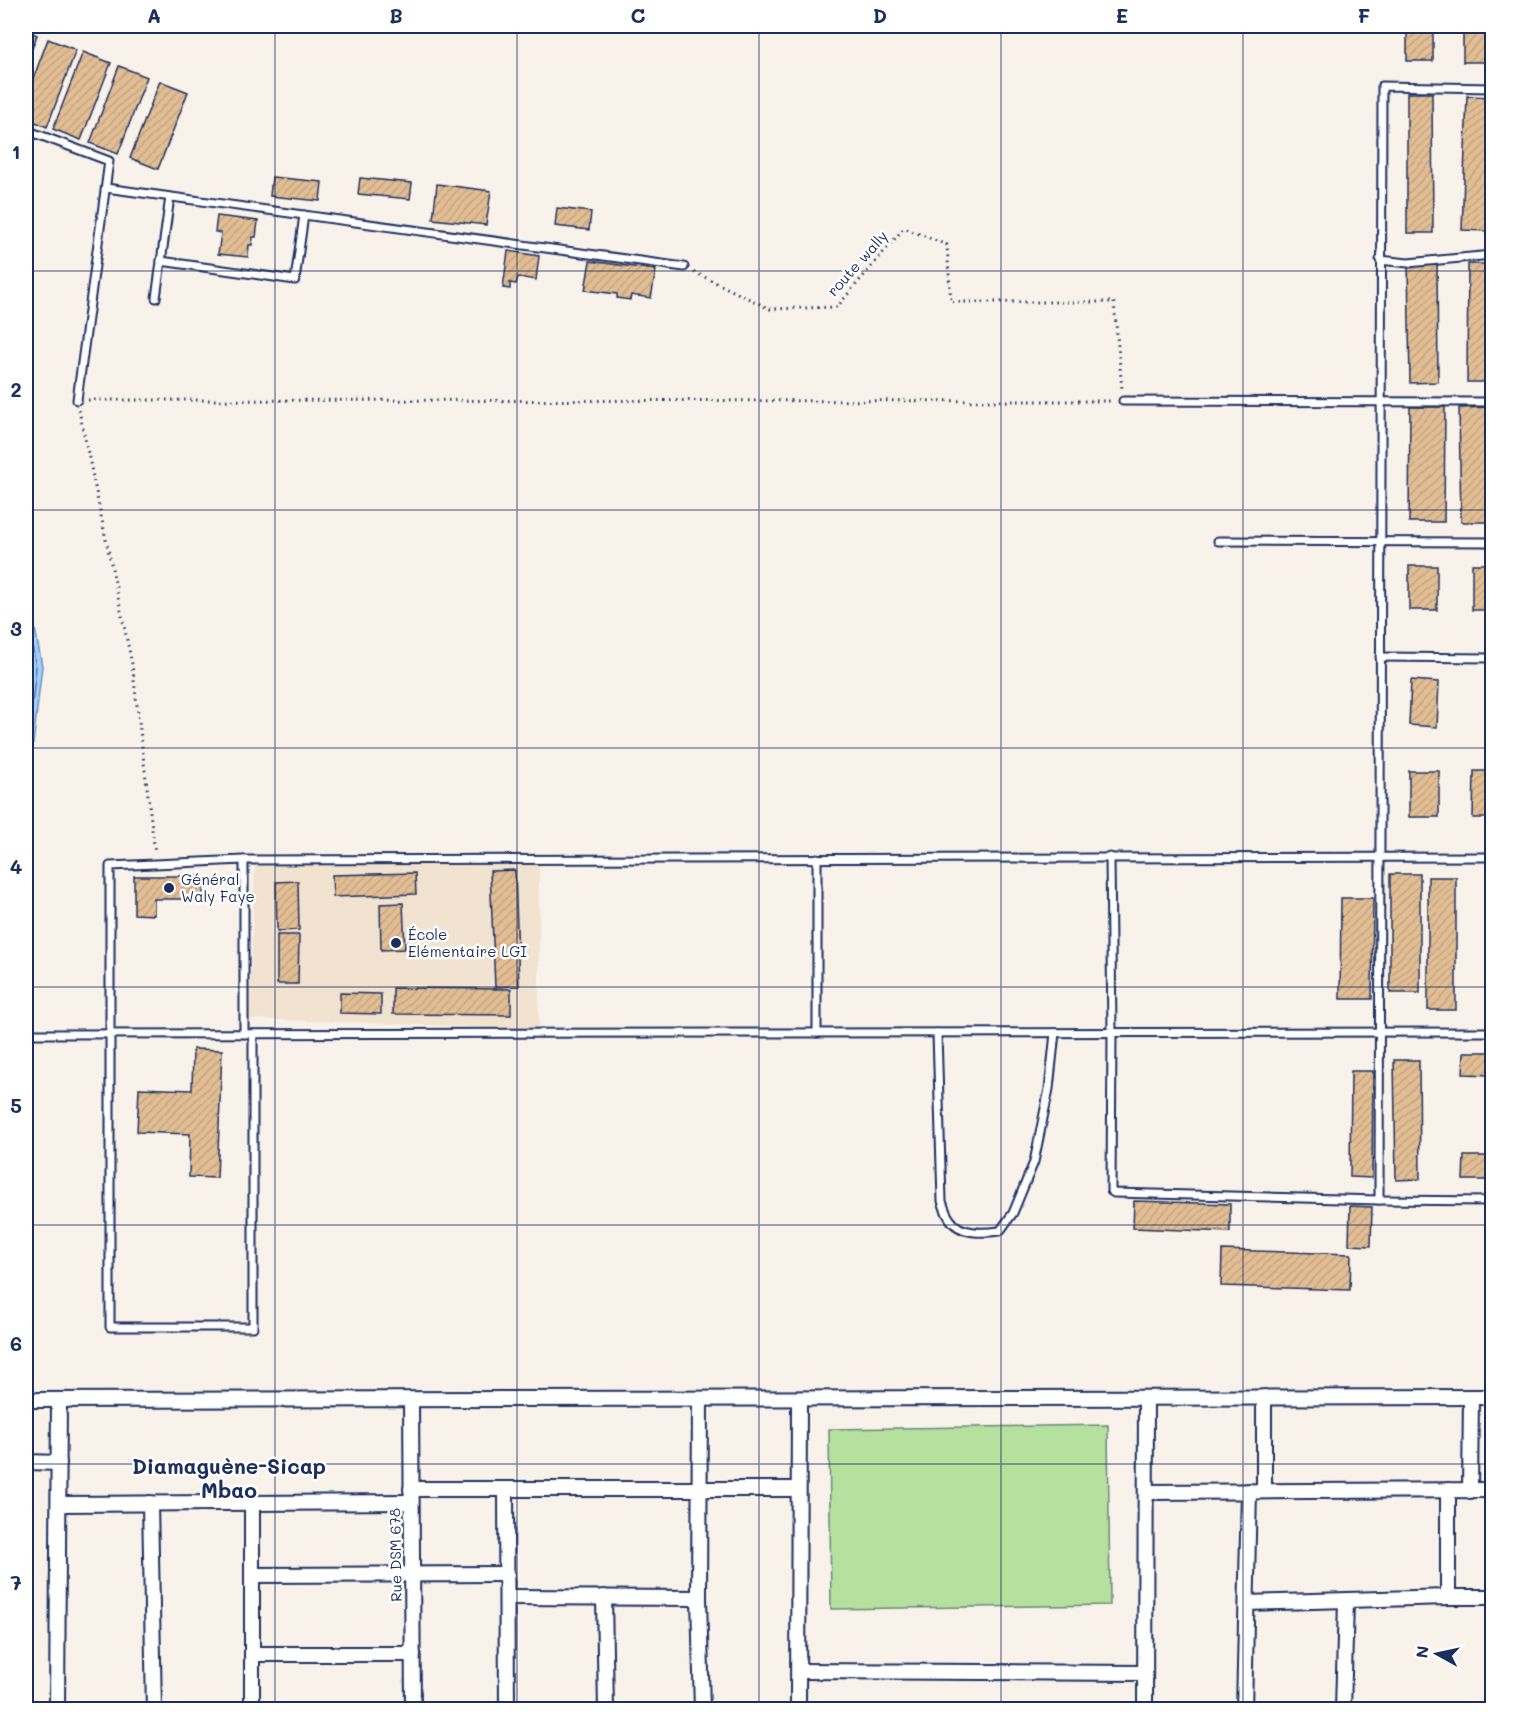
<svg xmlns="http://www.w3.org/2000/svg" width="1518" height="1735" font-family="Mali,sans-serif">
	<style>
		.built { fill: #f2e2d0 }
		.garden { fill: #b5e09d; stroke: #68887e; stroke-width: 1.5 }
		.water { fill: #a2cffc; stroke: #6c8fbd; stroke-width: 1.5 }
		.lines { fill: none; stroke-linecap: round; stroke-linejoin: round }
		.shore { stroke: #516f9d; stroke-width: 1.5 }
		.building { fill: url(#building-hatch); stroke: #1b2f5e; stroke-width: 1.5 }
		.lane-casing { stroke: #1b2f5e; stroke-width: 11 }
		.street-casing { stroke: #1b2f5e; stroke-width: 18 }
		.path { stroke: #1b2f5e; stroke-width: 3; stroke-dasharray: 1.5 4.5; stroke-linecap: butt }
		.lane { stroke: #fff; stroke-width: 7 }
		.street { stroke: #fff; stroke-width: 14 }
		.grid { fill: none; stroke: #1b2f5e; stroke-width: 1.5; stroke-opacity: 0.55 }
		.poi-dot { fill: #1b2f5e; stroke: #fff; stroke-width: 2 }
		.labels { text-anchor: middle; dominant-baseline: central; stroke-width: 5; stroke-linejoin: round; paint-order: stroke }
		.street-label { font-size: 15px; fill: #1b2f5e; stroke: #fff }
		.poi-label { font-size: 15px; fill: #1b2f5e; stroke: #fff; text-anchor: start }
		.district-label { font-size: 21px; font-weight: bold; fill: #1b2f5e; stroke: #fff }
		.neatline { fill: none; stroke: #1b2f5e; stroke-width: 2 }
		.grid-label { font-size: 20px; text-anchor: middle; font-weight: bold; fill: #1b2f5e }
	</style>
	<defs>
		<pattern id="building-hatch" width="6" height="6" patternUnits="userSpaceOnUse" patternTransform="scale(1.5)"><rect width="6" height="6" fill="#e3be94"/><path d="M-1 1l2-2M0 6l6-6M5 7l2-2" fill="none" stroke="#c2a482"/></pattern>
	</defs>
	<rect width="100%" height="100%" fill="#f9f2ea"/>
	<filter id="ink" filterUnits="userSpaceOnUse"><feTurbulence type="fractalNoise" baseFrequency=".0167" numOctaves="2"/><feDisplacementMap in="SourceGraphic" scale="12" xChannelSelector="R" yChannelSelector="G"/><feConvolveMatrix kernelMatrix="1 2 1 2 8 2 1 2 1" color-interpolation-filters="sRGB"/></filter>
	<g filter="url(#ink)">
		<polygon class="built" points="539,863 539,1029 249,1019 255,866"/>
		<polygon class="garden" points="1108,1425 1110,1605 831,1609 829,1429"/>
		<polygon class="water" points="26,580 42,666 30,770 26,778"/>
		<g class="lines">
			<polyline class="shore" points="26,612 36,667 26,760"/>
		</g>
		<g class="building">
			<rect x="1407" y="26" width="26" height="35"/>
			<rect x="1463" y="26" width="26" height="36"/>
			<polygon points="26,30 37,35 26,65"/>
			<polygon points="48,39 76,50 47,127 26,118 26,98"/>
			<polygon points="83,52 111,63 81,140 53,129"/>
			<polygon points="119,66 147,77 118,154 90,143"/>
			<polygon points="160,81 188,92 158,169 130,158"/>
			<polygon points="1407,93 1432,93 1433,233 1407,233"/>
			<polygon points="1467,96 1492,97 1487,231 1462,230"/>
			<polygon points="272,177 322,182 320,201 270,196"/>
			<polygon points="360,178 412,183 410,199 358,194"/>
			<polygon points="437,184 491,191 486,225 433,219"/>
			<polygon points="557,208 591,212 589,230 555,226"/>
			<polygon points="217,216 258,221 256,237 253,237 252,245 249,245 248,257 218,254 221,233 215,232"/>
			<polygon points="508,251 539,256 536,280 518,277 516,284 510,283 510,289 503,288"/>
			<polygon points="590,261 656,270 651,298 631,295 630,300 617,298 617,294 585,290"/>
			<polygon points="1437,262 1438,382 1410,383 1408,263"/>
			<polygon points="1468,264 1492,264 1492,382 1467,382"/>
			<polygon points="1410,407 1445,407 1444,522 1409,522"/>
			<polygon points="1491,407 1492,522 1461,522 1459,408"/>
			<rect x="1472" y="564" width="20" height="46"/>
			<rect x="1409" y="566" width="28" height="44"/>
			<polygon points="1411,680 1439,682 1437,727 1409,725"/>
			<rect x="1409" y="771" width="30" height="46"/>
			<polygon points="1474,771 1492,771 1492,818 1473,818"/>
			<polygon points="515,870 519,986 495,987 490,871"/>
			<polygon points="415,873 416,894 333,897 332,875"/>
			<rect x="1390" y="874" width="30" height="119"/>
			<polygon points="134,876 203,876 203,899 154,899 154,915 134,914"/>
			<rect x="1428" y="877" width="28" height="133"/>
			<polygon points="298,881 299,930 277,931 276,882"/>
			<polygon points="1341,898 1373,898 1372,999 1340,999"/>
			<polygon points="403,903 405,949 381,950 380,904"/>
			<polygon points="277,935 299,935 298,984 277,984"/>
			<polygon points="393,988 511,989 511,1015 393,1014"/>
			<polygon points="340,993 381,994 381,1014 340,1013"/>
			<polygon points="193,1049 222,1050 217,1178 189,1177 190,1134 137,1132 139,1088 192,1090"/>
			<polygon points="1464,1052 1492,1052 1492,1075 1463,1074"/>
			<polygon points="1394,1060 1419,1060 1420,1179 1396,1180"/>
			<polygon points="1351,1071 1373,1071 1372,1178 1350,1177"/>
			<polygon points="1464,1156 1492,1156 1492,1180 1463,1180"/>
			<polygon points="1134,1201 1230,1204 1230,1232 1133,1228"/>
			<polygon points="1350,1206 1372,1207 1371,1246 1349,1245"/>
			<polygon points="1222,1250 1351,1254 1350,1290 1221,1286"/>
		</g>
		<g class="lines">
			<g class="lane-casing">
				<g id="lane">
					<polyline points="26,130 109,161 77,400"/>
					<polyline points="106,188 684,267"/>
					<polyline points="1380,260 1408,263 1492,255"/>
					<polyline points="161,261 295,280 304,215"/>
					<polyline points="156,298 170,197"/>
					<polyline points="1123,401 1492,402"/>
					<polyline points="1218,541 1492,542"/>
					<polyline points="1380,657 1492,658"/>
					<polyline points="1110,857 1112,1032 1111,1191 1114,1193 1379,1200 1492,1201"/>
					<polyline points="817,858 817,1033"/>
					<path d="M937 1033 942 1201C944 1207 946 1214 950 1219 960 1235 984 1233 1000 1231L1013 1213 1034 1162 1049 1089 1055 1033"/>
					<polyline points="26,1034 1492,1032"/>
					<polyline points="244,1034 244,860"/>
					<polyline points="253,1034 253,1327 110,1327 110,866 244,860 1492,857"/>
					<polyline points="1379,1200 1382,86 1492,88"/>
				</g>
			</g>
			<g class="street-casing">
				<g id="street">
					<polyline points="700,1399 699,1598 702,1710"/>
					<polyline points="26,1400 1492,1397"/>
					<polyline points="411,1400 413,1710"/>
					<polyline points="26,1462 59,1463"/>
					<polyline points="411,1489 798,1489"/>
					<polyline points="506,1489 507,1710"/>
					<polyline points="1448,1490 1448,1597"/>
					<polyline points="1264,1491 1264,1397"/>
					<polyline points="1470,1491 1471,1397"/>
					<polyline points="1146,1492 1492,1490"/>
					<polyline points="150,1503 154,1710"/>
					<polyline points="59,1504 411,1502"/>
					<polyline points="252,1575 507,1574"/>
					<polyline points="507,1597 699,1598"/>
					<polyline points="604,1597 606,1710"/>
					<polyline points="1247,1603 1448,1597 1492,1597"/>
					<polyline points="253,1654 413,1654"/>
					<polyline points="799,1671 1145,1673"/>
					<polyline points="57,1710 59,1400"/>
					<polyline points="252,1710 252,1503"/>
					<polyline points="798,1710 799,1399"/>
					<polyline points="1145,1710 1146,1398"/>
					<polyline points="1244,1710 1249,1491"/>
					<polyline points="1343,1710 1346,1601"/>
				</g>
			</g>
			<g class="path">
				<polyline points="694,272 770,309 837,307 904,228 947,245 951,302 1114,302 1122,389"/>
				<polyline points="88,400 1113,401"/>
				<polyline points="79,410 132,664 155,853"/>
			</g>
			<use href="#lane" class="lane"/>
			<use href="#street" class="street"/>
		</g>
	</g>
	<path class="grid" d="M275 26V1710M517 26V1710M759 26V1710M1001 26V1710M1243 26V1710M26 271H1492M26 510H1492M26 748H1492M26 987H1492M26 1225H1492M26 1464H1492"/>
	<g class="poi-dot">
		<circle cx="169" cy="888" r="6"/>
		<circle cx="396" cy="943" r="6"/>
	</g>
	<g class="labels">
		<g class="street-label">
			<text transform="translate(857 263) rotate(-48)">route wally</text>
			<text transform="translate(395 1555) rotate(-91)">Rue DSM 678</text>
		</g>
		<g class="poi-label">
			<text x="181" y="879">Général<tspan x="181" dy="17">Waly Faye</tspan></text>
			<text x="408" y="934">École<tspan x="408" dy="17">Elémentaire LGI</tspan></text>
		</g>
		<g class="district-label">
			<text x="229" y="1465">Diamaguène-Sicap<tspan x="229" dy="24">Mbao</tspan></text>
		</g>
	</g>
	<rect width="1518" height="1735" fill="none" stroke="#fff" stroke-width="66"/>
	<g transform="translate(1437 1654) rotate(278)" stroke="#ffffff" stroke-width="4.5" paint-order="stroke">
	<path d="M0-4.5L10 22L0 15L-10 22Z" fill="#1b2f5e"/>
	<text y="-9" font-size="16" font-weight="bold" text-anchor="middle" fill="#1b2f5e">N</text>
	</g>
	<rect x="33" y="33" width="1452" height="1669" class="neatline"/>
	<g class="grid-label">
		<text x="154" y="23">A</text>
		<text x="396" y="23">B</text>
		<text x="638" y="23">C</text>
		<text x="880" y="23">D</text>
		<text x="1122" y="23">E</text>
		<text x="1364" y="23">F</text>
		<text x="16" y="159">1</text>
		<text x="16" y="397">2</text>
		<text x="16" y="636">3</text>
		<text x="16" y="874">4</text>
		<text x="16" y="1113">5</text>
		<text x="16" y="1351">6</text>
		<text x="16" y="1590">7</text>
	</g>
</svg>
